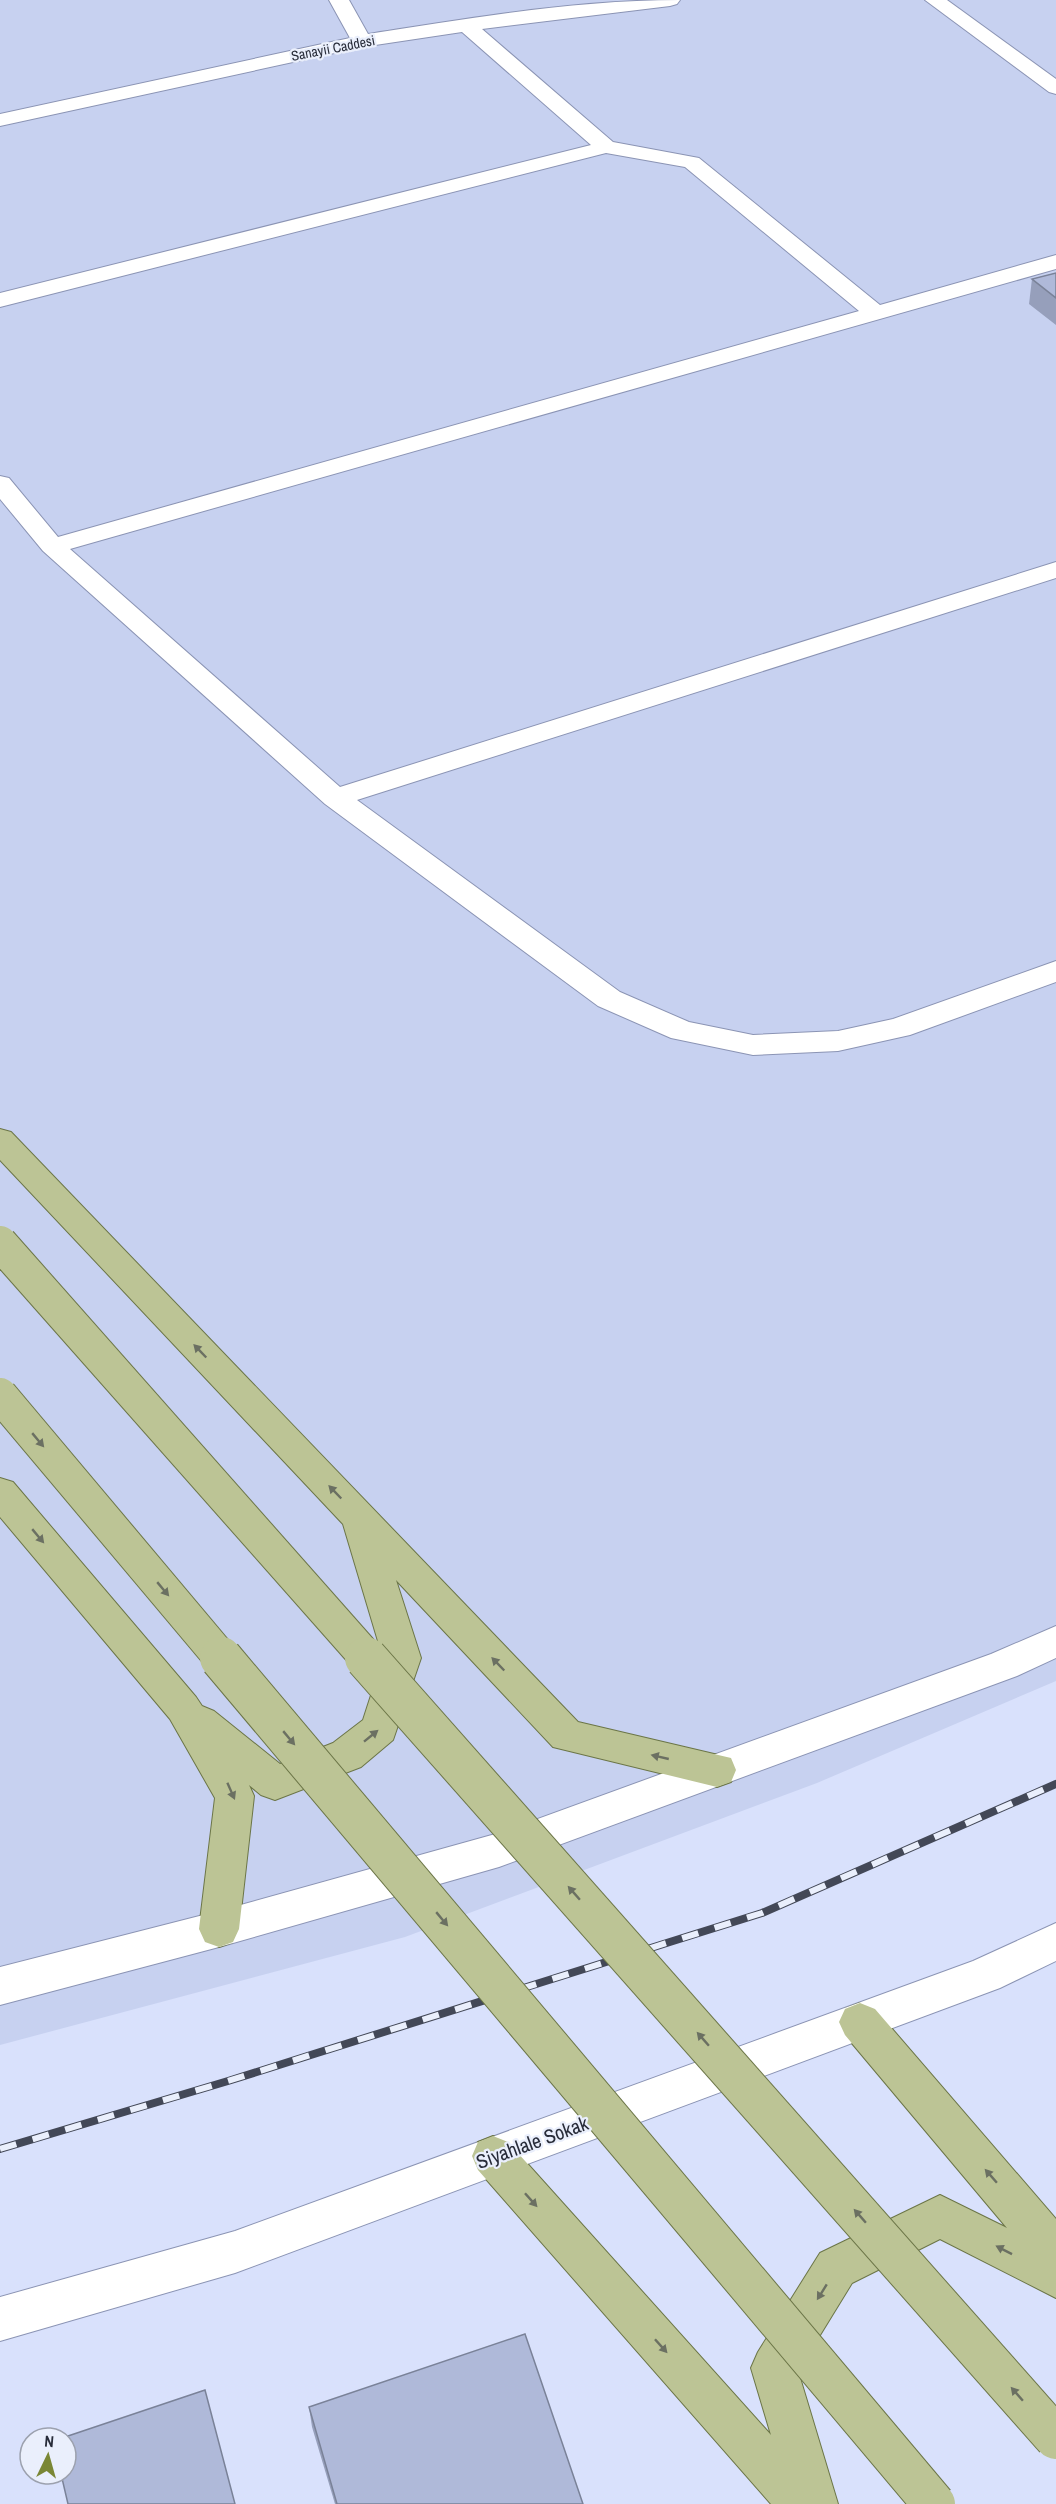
<svg xmlns="http://www.w3.org/2000/svg" width="1056" height="2504" font-family="'Archivo Narrow',sans-serif">
	<style>
		.built { fill: #c7d1f0 }
		.lines { fill: none; stroke-linecap: round; stroke-linejoin: round }
		.minor-casing { stroke: #8b94b4; stroke-width: 2 }
		.major-casing { stroke: #6b7547; stroke-width: 2 }
		.minor { fill: #fff; fill-rule: evenodd }
		.major { fill: #bcc495; fill-rule: evenodd }
		.rail-casing { stroke: #434857; stroke-width: 8 }
		.rail { stroke: #eaeffc; stroke-width: 6; stroke-dasharray: 17; stroke-linecap: butt }
		.major-bridge-far1-casing { stroke: #6b7547; stroke-width: 36; stroke-linecap: butt }
		.major-bridge-casing { stroke: #6b7547; stroke-width: 44; stroke-linecap: butt }
		.major-bridge-far1 { stroke: #bcc495; stroke-width: 34 }
		.major-bridge { stroke: #bcc495; stroke-width: 42 }
		.wall { fill: #969fbb }
		.building { fill: #afb9d9; stroke: #7a8298; stroke-width: 1.5 }
		.oneway { fill: #6b7062 }
		.labels { text-anchor: middle; dominant-baseline: central; stroke-width: 4.5; stroke-linejoin: round; paint-order: stroke }
		.far-street-label { font-size: 14px; fill: #282c39; stroke: #eaeffc }
		.near-street-label { font-size: 20px; fill: #282c39; stroke: #eaeffc }
	</style>
	<rect width="100%" height="100%" fill="#d9e1fc"/>
	<polygon class="built" points="0,0 1056,0 1056,1681 817,1783 405,1937 0,2045"/>
	<g class="lines">
		<g class="minor-casing">
			<g id="minor">
				<path d="M329 0H349L368 34C471 18 575 0 680 0L677 4 670 6 482 29 613 142 699 158 880 305 1056 255V269L70 549 340 787 1056 562V578L357 800 620 992 689 1022 753 1035 838 1031 893 1019 1056 961V982L910 1035 838 1051 753 1055 671 1038 598 1006 325 804 43 551 0 499V476L9 478 58 537 859 311 685 167 606 153 0 307V293L591 145 462 32 362 47 0 126V114L350 38Z"/>
				<polygon points="925,0 947,0 1056,79 1056,94 1049,92"/>
				<polygon points="1056,1626 1056,1658 1017,1676 499,1867 219,1947 0,2005 0,1967 219,1911 499,1833 991,1654"/>
				<polygon points="1056,1923 1056,1961 1000,1988 235,2273 0,2341 0,2297 235,2231 973,1961"/>
			</g>
		</g>
		<g class="major-casing">
			<g id="major">
				<polygon points="0,1129 11,1132 578,1722 731,1758 736,1770 731,1782 717,1787 553,1747 396,1580 421,1658 393,1740 361,1767 275,1800 261,1795 249,1785 254,1796 239,1929 233,1942 219,1947 205,1942 199,1929 215,1798 170,1719 0,1517 0,1478 13,1482 196,1697 202,1706 214,1711 280,1764 333,1743 363,1720 383,1658 343,1524 0,1160"/>
				<polygon points="860,2003 875,2009 1056,2219 1056,2298 940,2239 852,2283 798,2371 838,2504 771,2504 478,2170 472,2156 478,2142 493,2136 508,2142 771,2435 751,2368 758,2352 820,2253 940,2195 1007,2228 845,2035 839,2022 845,2009"/>
			</g>
		</g>
		<use href="#minor" class="minor"/>
		<use href="#major" class="major"/>
		<g class="rail-casing">
			<polyline id="rail" points="0,2149 228,2081 762,1913 1056,1784"/>
		</g>
		<use href="#rail" class="rail"/>
		<g class="major-bridge-far1-casing">
			<g id="major-bridge-far1">
				<polyline points="0,1243 368,1659"/>
				<polyline points="0,1395 222,1659"/>
			</g>
		</g>
		<g class="major-bridge-casing">
			<g id="major-bridge">
				<polyline points="221,1658 934,2504"/>
				<polyline points="366,1658 1056,2438"/>
			</g>
		</g>
		<use href="#major-bridge-far1" class="major-bridge-far1"/>
		<use href="#major-bridge" class="major-bridge"/>
	</g>
	<g class="wall">
		<polygon points="1056,273 1056,325 1029,304 1032,279"/>
		<polygon points="309,2407 583,2504 335,2504 312,2427"/>
	</g>
	<g class="building">
		<polygon points="1056,273 1056,298 1032,279"/>
		<polygon points="525,2334 583,2504 337,2504 309,2407"/>
		<polygon points="205,2390 235,2504 68,2504 61,2474 66,2474 66,2438 62,2438"/>
	</g>
	<defs><path id="oneway-solid" d="M-6-.8H1V-3.2L6.5 0L1 3.2V.8H-6Z" transform="scale(1.5)"/></defs>
	<g class="oneway">
		<use href="#oneway-solid" transform="translate(200 1351) rotate(-134)"/>
		<use href="#oneway-solid" transform="translate(38 1440) rotate(50)"/>
		<use href="#oneway-solid" transform="translate(335 1492) rotate(-134)"/>
		<use href="#oneway-solid" transform="translate(38 1536) rotate(50)"/>
		<use href="#oneway-solid" transform="translate(163 1589) rotate(50)"/>
		<use href="#oneway-solid" transform="translate(498 1664) rotate(-134)"/>
		<use href="#oneway-solid" transform="translate(371 1736) rotate(-39)"/>
		<use href="#oneway-solid" transform="translate(289 1738) rotate(50)"/>
		<use href="#oneway-solid" transform="translate(660 1757) rotate(-167)"/>
		<use href="#oneway-solid" transform="translate(231 1791) rotate(66)"/>
		<use href="#oneway-solid" transform="translate(574 1893) rotate(-131)"/>
		<use href="#oneway-solid" transform="translate(442 1919) rotate(50)"/>
		<use href="#oneway-solid" transform="translate(703 2039) rotate(-131)"/>
		<use href="#oneway-solid" transform="translate(991 2176) rotate(-131)"/>
		<use href="#oneway-solid" transform="translate(531 2200) rotate(48)"/>
		<use href="#oneway-solid" transform="translate(860 2216) rotate(-131)"/>
		<use href="#oneway-solid" transform="translate(1004 2250) rotate(-153)"/>
		<use href="#oneway-solid" transform="translate(822 2292) rotate(122)"/>
		<use href="#oneway-solid" transform="translate(661 2346) rotate(48)"/>
		<use href="#oneway-solid" transform="translate(1017 2394) rotate(-131)"/>
	</g>
	<g class="labels">
		<g class="far-street-label">
			<text transform="translate(333 48) rotate(-11)">Sanayii Caddesi</text>
		</g>
		<g class="near-street-label">
			<text transform="translate(532 2142) rotate(-20)">Siyahlale Sokak</text>
		</g>
	</g>
	<g transform="translate(48 2456) rotate(5)"><circle r="28" fill="#eaeffc" stroke="#9ca1ae" stroke-width="1.5"/>
	<path d="M0-4.5L10 22L0 15L-10 22Z" fill="#7a8735"/>
	<text y="-9" font-size="16" font-weight="bold" text-anchor="middle" fill="#282c39">N</text>
	</g>
</svg>
